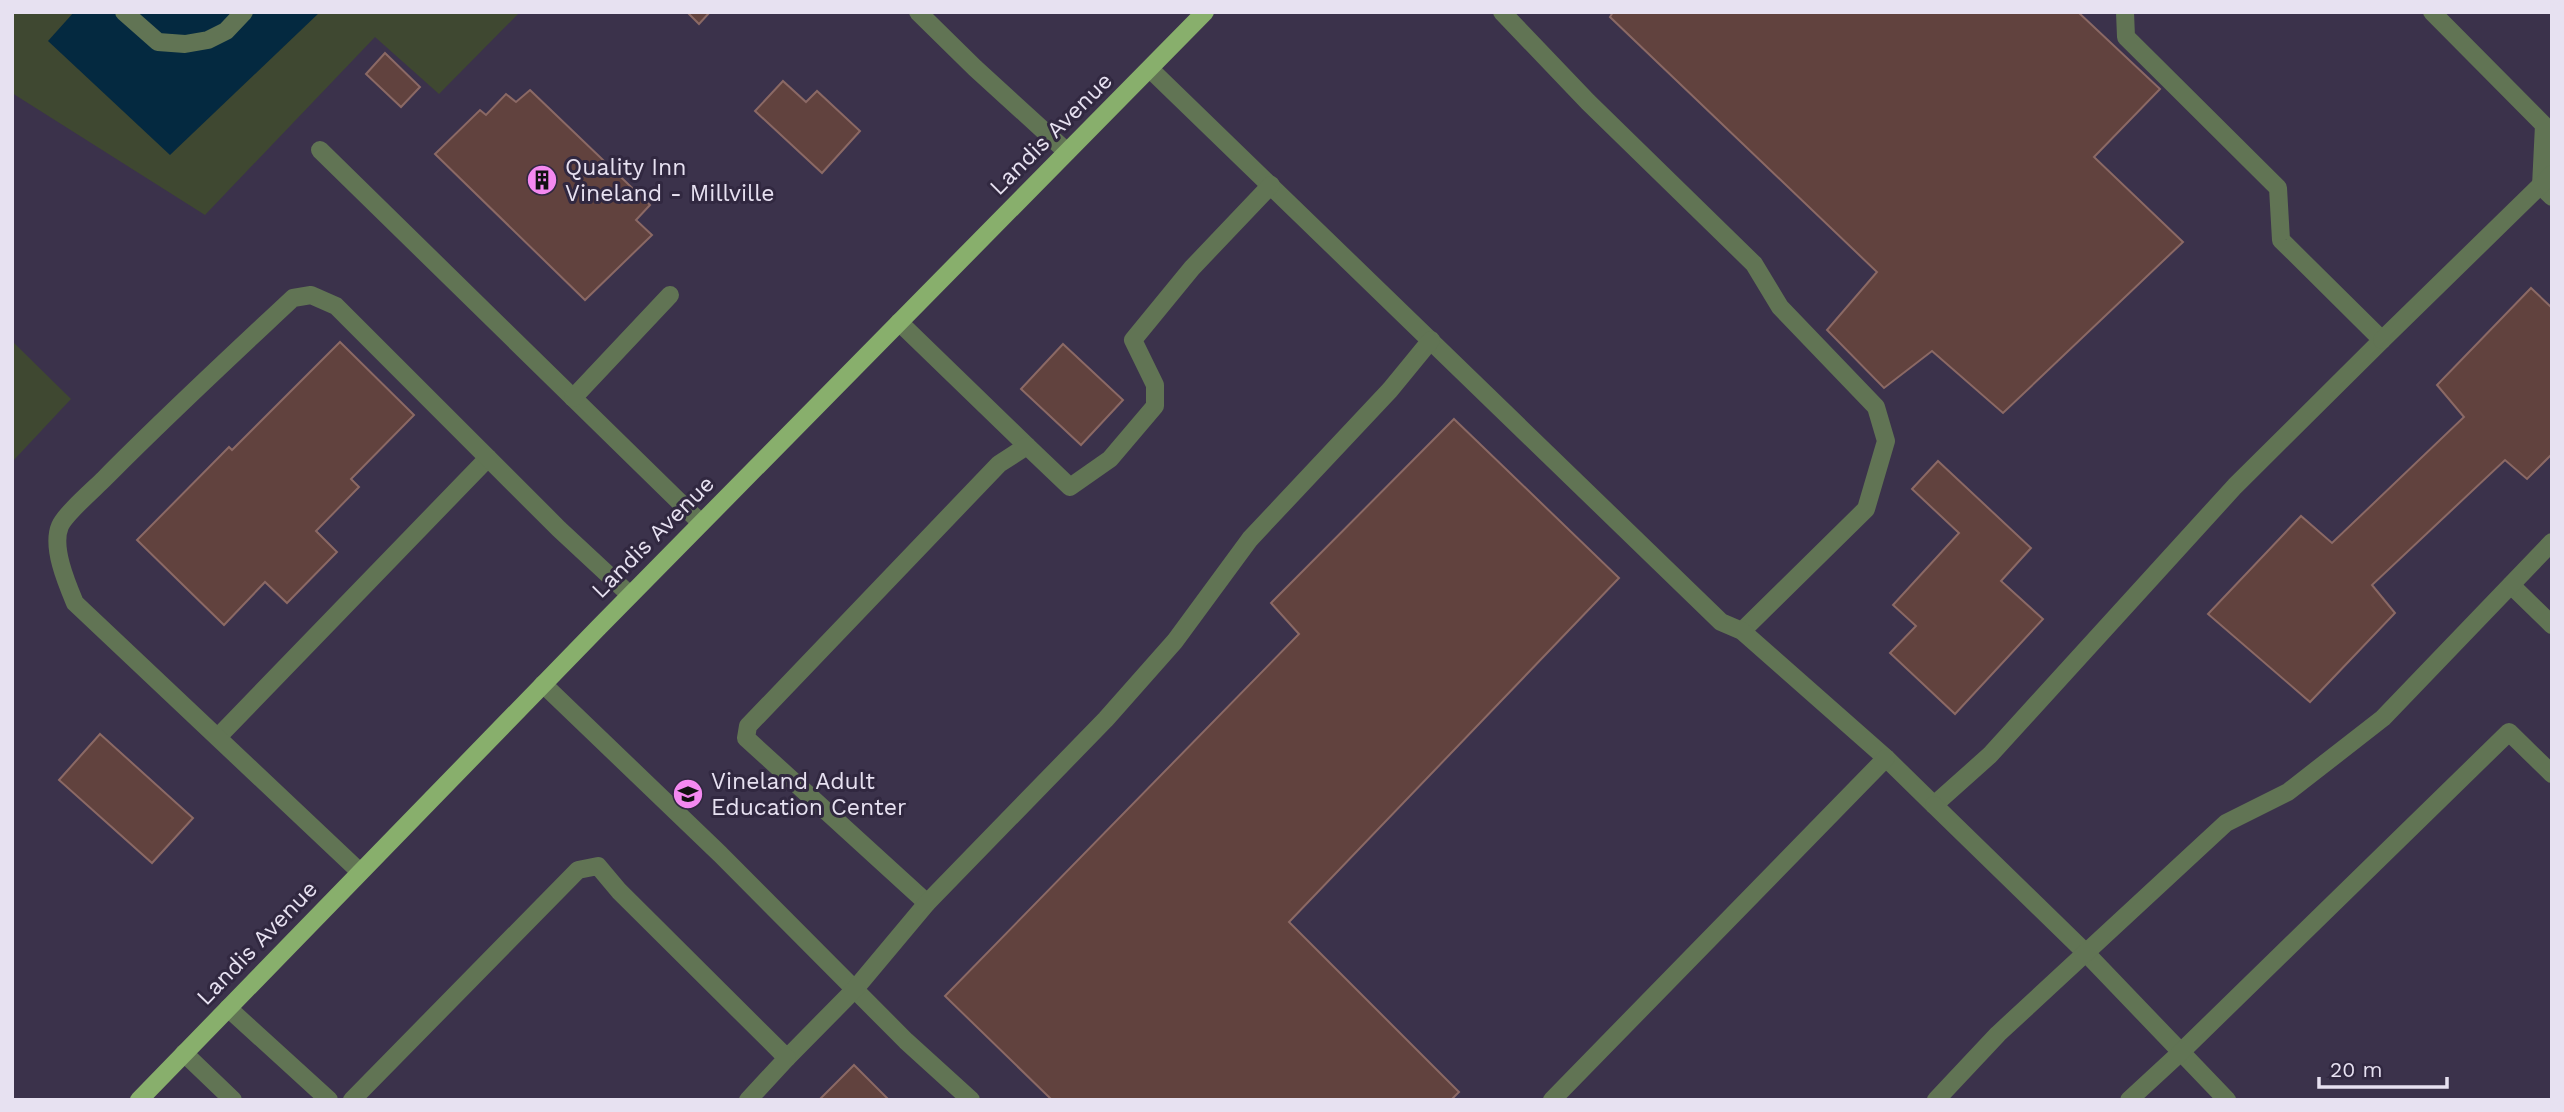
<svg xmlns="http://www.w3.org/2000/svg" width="2564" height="1112" font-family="'Work Sans',sans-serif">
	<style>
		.green { fill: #3f4831 }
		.water { fill: #042940 }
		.building { fill: #61423e; stroke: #8b6965; stroke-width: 2 }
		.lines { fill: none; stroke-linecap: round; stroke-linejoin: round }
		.lane { stroke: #617454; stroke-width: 18 }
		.primary { stroke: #88af6c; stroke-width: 18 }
		.labels { text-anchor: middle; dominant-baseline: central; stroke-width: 6; stroke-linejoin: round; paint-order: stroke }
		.street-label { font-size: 23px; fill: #e7e1f1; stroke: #312840 }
		.poi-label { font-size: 23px; fill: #e7e1f1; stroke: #312840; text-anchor: start }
	</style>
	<rect width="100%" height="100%" fill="#3b324b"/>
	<g class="green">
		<polygon points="12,12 520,12 439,94 375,37 205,215 12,93"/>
		<polygon points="12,341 71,399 12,462"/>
	</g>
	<polygon class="water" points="74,12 320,12 170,155 48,41"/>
	<g class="building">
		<polygon points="687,12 710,12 699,24"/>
		<polygon points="1613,12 2078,12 2160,89 2094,157 2183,242 2003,413 1932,351 1884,388 1827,330 1877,272 1610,17"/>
		<polygon points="385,53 420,87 401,107 366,74"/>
		<polygon points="783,81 806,102 817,91 860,131 822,173 755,111"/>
		<polygon points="530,90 650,205 636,220 652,235 585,300 435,154 480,110 486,115 506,94 516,102"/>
		<polygon points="2531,288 2552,308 2552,454 2527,479 2505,460 2372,585 2395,613 2310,702 2208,614 2301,516 2332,543 2464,417 2437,385"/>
		<polygon points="340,342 414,415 351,479 359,487 316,531 337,552 287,603 265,582 224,625 137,540 229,447 232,450"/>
		<polygon points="1063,344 1123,400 1081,445 1021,389"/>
		<polygon points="1454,419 1619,578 1289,922 1459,1092 1451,1100 1052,1100 945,996 1299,634 1271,603"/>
		<polygon points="1938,461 2031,548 2001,581 2043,619 1955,714 1890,653 1916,626 1893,605 1959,533 1912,489"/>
		<polygon points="100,734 193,818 152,863 59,780"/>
		<polygon points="854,1065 889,1100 819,1100"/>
	</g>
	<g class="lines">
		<g class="lane">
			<polyline points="124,12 158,42 185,44 208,40 226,31 244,12"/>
			<polyline points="918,12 975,68 1067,152"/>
			<polyline points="1502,12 1588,102 1754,264 1780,307 1876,407 1886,441 1866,509 1742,631"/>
			<polyline points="2432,12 2544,125 2541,186 2552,197"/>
			<polyline points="1150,69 1721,622 1742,631 1886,758 1934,805 1990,755 2235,486 2382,340 2281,240 2278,188 2126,37 2125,12"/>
			<polyline points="320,150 701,523"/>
			<polyline points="899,322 1027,446"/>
			<polyline points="2382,340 2552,174"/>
			<polyline points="573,398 670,295"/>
			<polyline points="2511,585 2552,625"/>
			<polyline points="543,684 720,854 906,1041 971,1100"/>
			<polyline points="218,737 488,458"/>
			<polyline points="1934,805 2086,953 2227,1100"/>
			<path d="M360 872 75 603C67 584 51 547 60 526 65 514 94 489 104 479 165 417 229 358 293 298L311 295 336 306 559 529 630 595"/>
			<polyline points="927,903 746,738 748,726 999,464 1027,446 1070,487 1110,459 1155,406 1155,385 1133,340 1192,268 1271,185"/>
			<polyline points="228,1008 329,1100"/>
			<polyline points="184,1053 233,1100"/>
			<polyline points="787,1058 855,989 927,903 1106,719 1175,641 1250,539 1390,390 1431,340"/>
			<polyline points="352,1100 578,870 598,866 619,891 787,1058 748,1100"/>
			<polyline points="1552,1100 1886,758"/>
			<polyline points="1936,1100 1998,1034 2226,823 2288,792 2383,718 2552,542"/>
			<polyline points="2129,1100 2181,1052 2509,732 2552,774"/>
		</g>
		<polyline class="primary" points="139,1100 599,627 1205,12"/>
	</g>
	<defs>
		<g id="building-disc" transform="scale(1.575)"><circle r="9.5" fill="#f489f0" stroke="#312840"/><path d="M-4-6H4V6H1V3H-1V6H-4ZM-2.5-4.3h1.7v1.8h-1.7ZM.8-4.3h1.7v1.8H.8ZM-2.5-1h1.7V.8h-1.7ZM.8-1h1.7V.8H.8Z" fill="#111"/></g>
		<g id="school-disc" transform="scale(1.575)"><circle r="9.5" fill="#f489f0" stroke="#312840"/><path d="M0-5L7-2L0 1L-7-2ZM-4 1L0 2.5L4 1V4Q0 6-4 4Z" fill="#111"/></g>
	</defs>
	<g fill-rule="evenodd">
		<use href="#building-disc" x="542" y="180"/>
		<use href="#school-disc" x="688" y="794"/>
	</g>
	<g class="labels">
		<g class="street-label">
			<text transform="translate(1051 134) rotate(-45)">Landis Avenue</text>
			<text transform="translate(653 537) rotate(-45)">Landis Avenue</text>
			<text transform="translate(257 943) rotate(-46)">Landis Avenue</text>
		</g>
		<g class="poi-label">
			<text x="565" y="167">Quality Inn<tspan x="565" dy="26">Vineland - Millville</tspan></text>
			<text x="711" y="781">Vineland Adult<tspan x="711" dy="26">Education Center</tspan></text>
		</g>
	</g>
	<rect width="2564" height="1112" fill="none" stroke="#e7e1f1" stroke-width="28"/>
	<path d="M2319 1077v10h128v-10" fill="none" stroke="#e7e1f1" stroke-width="3.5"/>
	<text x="2330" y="1077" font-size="21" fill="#e7e1f1" stroke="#312840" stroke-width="5" paint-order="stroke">20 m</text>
</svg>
